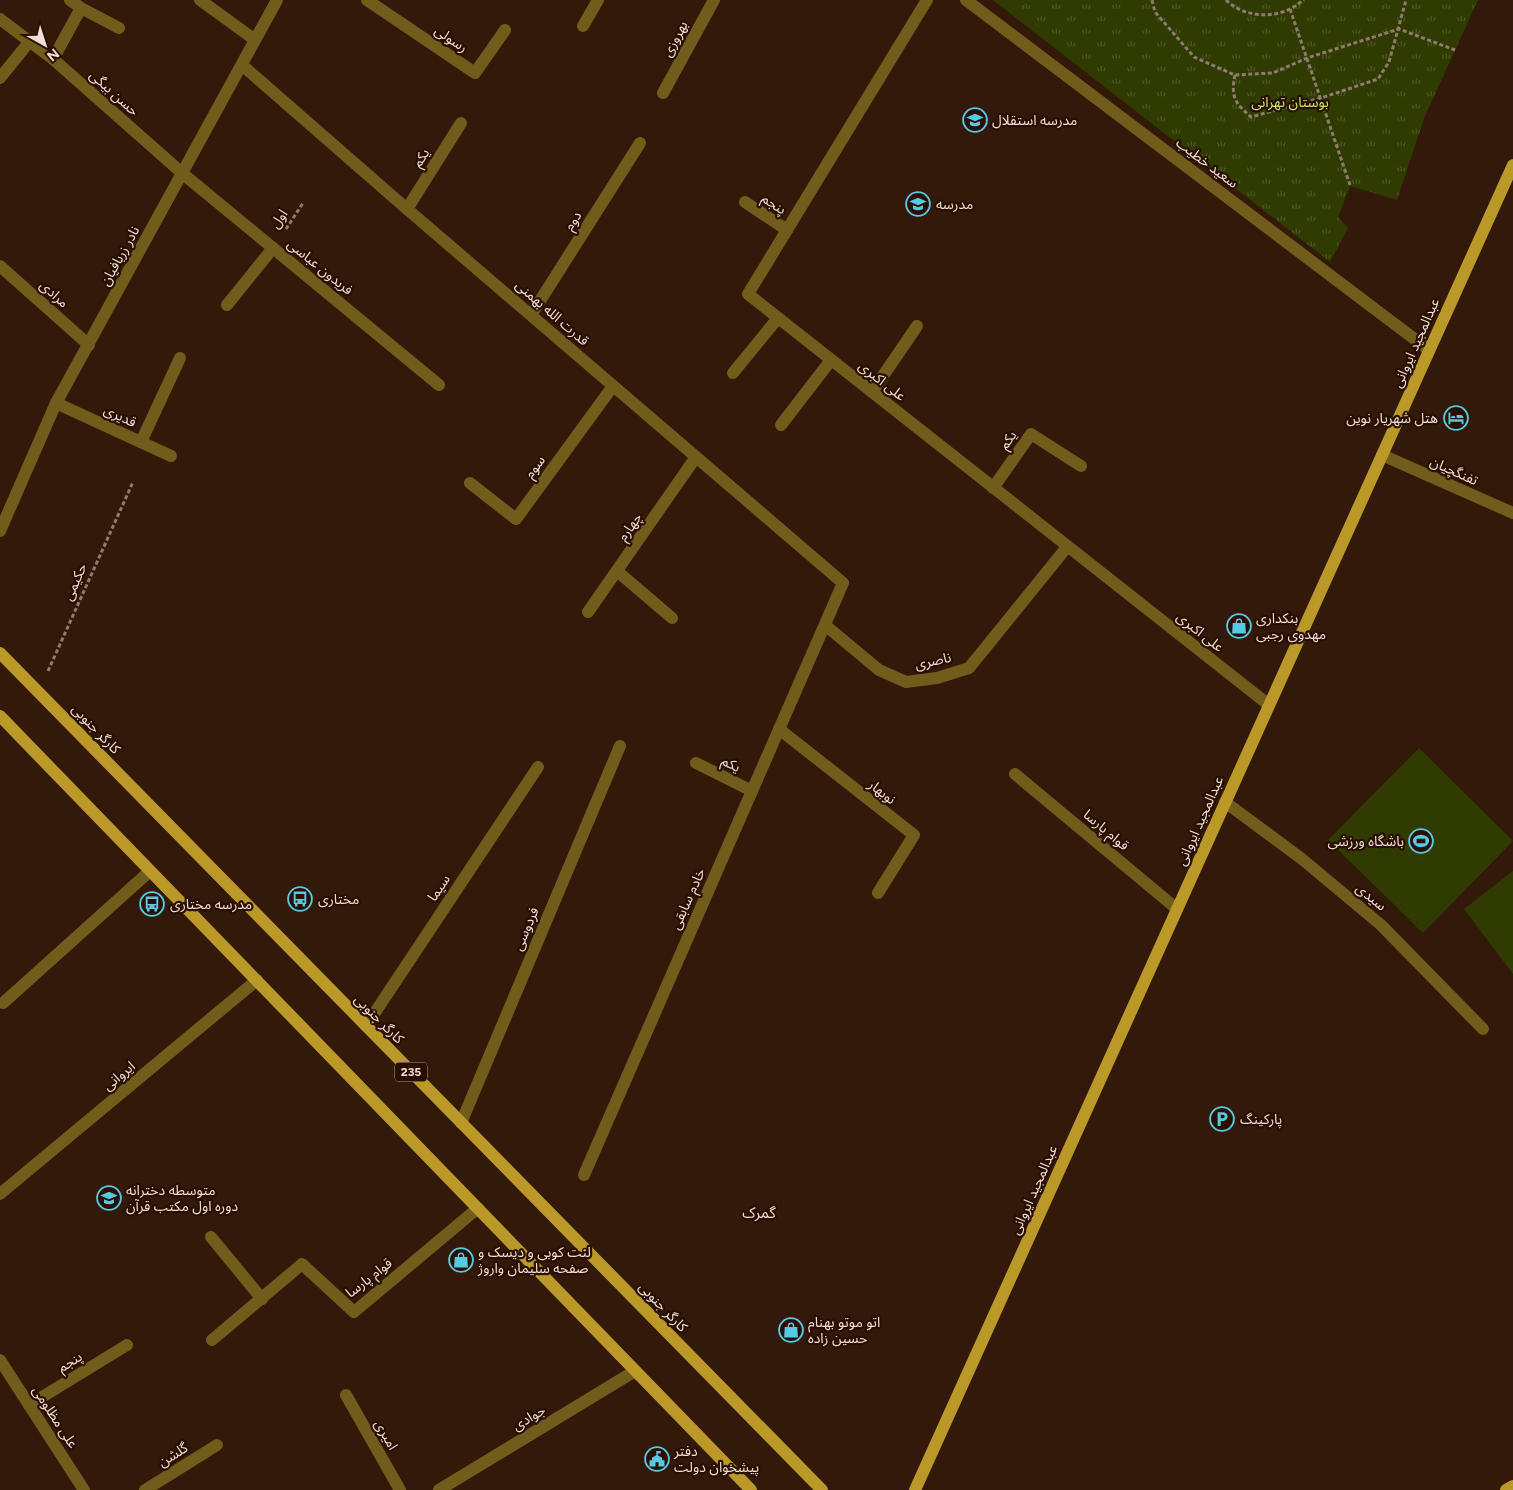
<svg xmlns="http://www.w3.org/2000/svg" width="1513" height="1490" font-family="Figtree,'Noto Sans Arabic',sans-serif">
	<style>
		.grass { fill: #2f3b00 }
		.park { fill: url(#park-tufts) }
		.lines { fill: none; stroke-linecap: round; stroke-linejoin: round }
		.path { stroke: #907b6e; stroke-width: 3; stroke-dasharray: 4 2.5; stroke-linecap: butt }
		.minor { stroke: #715c1c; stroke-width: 12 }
		.major { stroke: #bb9929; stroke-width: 12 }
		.labels { text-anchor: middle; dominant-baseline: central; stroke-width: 4.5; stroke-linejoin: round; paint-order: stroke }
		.shield { fill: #280f02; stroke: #b5a196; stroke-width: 1 }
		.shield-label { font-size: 12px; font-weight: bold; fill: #f1dfd5 }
		.street-label { font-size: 14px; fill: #f1dfd5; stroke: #280f02 }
		.park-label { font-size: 14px; fill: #c8e764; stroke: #280f02 }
		.poi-label { font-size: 14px; fill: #f1dfd5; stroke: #280f02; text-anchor: start }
		.neighbourhood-label { font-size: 15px; fill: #f1dfd5; stroke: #280f02 }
	</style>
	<defs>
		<pattern id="park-tufts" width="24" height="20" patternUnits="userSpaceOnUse" patternTransform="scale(1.25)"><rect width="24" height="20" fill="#2f3b00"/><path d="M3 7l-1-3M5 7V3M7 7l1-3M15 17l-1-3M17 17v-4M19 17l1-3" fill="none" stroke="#4e5724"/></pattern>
	</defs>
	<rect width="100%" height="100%" fill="#321909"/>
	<g class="grass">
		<polygon points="1419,748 1513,841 1423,933 1328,840"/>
		<polygon points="1513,871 1513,974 1464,909"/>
	</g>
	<polygon class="park" points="993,0 1478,0 1425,116 1397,200 1350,186 1338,217 1348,228 1330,262"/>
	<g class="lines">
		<g class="path">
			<polyline points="1152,0 1155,12 1194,57 1235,75 1273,73 1307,58 1399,29 1455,50"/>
			<path d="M1226 0C1242 16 1270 19 1290 9 1295 7 1299 3 1304 0"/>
			<polyline points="1290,9 1350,185"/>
			<path d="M1235 75C1230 97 1236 104 1251 117L1321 98 1378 79 1389 62 1406 0"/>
			<polyline points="286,229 303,203"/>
			<polyline points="48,671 133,482"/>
		</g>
		<g class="minor">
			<polyline points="200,0 255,40"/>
			<polyline points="367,0 475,73 505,30"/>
			<polyline points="927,0 748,294 1269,705"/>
			<polyline points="966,0 1429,350"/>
			<polyline points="81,8 119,28"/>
			<polyline points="0,19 53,59 182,173 439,385"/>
			<polyline points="583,26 598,0"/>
			<polyline points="53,59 81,8 70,0"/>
			<polyline points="242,65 407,209 843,583 584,1175"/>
			<polyline points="0,78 30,41"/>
			<polyline points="663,93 714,0"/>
			<polyline points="745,202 787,230"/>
			<polyline points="407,209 461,123"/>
			<polyline points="0,266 89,345"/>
			<polyline points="227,305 273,248"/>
			<polyline points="531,315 640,143"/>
			<polyline points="733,373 778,318"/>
			<polyline points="872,392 917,326"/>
			<polyline points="56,403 171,456"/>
			<polyline points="781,425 831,360"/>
			<polyline points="141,442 180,358"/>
			<polyline points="1382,455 1513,513"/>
			<polyline points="470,483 516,519 613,386"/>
			<polyline points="993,488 1031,434 1081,466"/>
			<polyline points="0,531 56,403 277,0"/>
			<polyline points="617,571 672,618"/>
			<polyline points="588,612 696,457"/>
			<polyline points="825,625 879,670 906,682 937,678 969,668 1067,547"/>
			<polyline points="779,729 914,835 878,893"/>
			<polyline points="696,763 752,791"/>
			<polyline points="1015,774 1177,909"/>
			<polyline points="1225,802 1302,859 1381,925 1483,1029"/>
			<polyline points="3,1003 150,871"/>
			<polyline points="366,1026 538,767"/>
			<polyline points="461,1123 620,746"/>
			<polyline points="0,1194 257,980"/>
			<polyline points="211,1237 262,1299"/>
			<polyline points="212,1340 302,1264 354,1312 478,1208"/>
			<polyline points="0,1360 84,1490"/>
			<polyline points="346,1395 400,1490"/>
			<polyline points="29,1405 127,1345"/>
			<polyline points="145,1490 217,1445"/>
			<polyline points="439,1490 635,1371"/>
		</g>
		<g class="major">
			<polyline points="0,653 822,1490"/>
			<polyline points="0,716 751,1490"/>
			<polyline points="915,1490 1513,165"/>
			<polyline points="1506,1490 1513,1486"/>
		</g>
	</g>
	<defs>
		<g id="school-ring" transform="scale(1.25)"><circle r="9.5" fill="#280f02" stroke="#57c9e2" stroke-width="1.5"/><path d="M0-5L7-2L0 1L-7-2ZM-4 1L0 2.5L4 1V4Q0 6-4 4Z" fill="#57c9e2"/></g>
		<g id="hotel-ring" transform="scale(1.25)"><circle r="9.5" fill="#280f02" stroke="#57c9e2" stroke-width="1.5"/><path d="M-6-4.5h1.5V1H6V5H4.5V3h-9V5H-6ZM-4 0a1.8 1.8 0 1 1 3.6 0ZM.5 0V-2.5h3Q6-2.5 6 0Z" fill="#57c9e2"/></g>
		<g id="shop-ring" transform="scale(1.25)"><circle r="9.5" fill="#280f02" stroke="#57c9e2" stroke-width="1.5"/><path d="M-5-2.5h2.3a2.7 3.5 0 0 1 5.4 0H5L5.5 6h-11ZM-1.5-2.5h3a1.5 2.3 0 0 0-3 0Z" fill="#57c9e2"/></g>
		<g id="stadium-ring" transform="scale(1.25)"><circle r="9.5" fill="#280f02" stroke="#57c9e2" stroke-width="1.5"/><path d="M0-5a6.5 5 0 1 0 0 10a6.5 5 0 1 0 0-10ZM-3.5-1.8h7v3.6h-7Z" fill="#57c9e2"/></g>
		<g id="bus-ring" transform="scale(1.25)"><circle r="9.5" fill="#280f02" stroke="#57c9e2" stroke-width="1.5"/><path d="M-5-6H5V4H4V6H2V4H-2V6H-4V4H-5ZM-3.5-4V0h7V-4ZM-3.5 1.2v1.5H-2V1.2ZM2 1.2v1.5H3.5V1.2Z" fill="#57c9e2"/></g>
		<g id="parking-ring" transform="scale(1.25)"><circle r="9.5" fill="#280f02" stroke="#57c9e2" stroke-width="1.5"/><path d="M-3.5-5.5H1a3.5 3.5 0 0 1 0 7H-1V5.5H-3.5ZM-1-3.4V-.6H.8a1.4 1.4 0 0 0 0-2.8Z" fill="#57c9e2"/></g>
		<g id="civic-ring" transform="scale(1.25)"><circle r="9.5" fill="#280f02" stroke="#57c9e2" stroke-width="1.5"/><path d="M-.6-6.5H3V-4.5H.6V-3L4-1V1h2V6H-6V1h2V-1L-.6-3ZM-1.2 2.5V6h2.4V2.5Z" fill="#57c9e2"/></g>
	</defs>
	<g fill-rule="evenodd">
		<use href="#school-ring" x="975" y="120"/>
		<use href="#school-ring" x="918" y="204"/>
		<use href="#hotel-ring" x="1456" y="418"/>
		<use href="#shop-ring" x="1239" y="626"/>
		<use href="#stadium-ring" x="1421" y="841"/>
		<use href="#bus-ring" x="300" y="899"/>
		<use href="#bus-ring" x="152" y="904"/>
		<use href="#parking-ring" x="1222" y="1119"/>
		<use href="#school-ring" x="109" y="1198"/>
		<use href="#shop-ring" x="461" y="1260"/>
		<use href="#shop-ring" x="791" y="1330"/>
		<use href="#civic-ring" x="657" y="1459"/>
	</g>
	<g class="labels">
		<rect class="shield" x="395" y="1062.5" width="32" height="19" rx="4"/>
		<g class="shield-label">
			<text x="411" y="1072">235</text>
		</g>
		<g class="street-label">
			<text transform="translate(451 39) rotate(34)">رسولی</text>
			<text transform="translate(675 39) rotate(-62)">بهروزی</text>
			<text transform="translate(114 93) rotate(42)">حسن بیگی</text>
			<text transform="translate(421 158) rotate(-58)">یکم</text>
			<text transform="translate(1207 163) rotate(37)">سعید خطیب</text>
			<text transform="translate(774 204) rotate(34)">پنجم</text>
			<text transform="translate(279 219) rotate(-56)">اول</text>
			<text transform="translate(573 221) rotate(-58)">دوم</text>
			<text transform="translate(120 256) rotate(-61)">نادر زربافیان</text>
			<text transform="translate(320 267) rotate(39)">فریدون عباسی</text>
			<text transform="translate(54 294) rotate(42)">مرادی</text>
			<text transform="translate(552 313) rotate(41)">قدرت الله بهمنی</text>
			<text transform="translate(1416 343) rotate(-66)">عبدالمجید ایروانی</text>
			<text transform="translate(882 381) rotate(38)">علی اکبری</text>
			<text transform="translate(120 416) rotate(25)">قدیری</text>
			<text transform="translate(1008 440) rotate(-55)">یکم</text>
			<text transform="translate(535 467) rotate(-54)">سوم</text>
			<text transform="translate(1454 471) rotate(24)">تفنگچیان</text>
			<text transform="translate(630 527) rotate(-55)">چهارم</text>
			<text transform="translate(75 582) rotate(-66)">حکیمی</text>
			<text transform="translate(1200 632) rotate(38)">علی اکبری</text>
			<text transform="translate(933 661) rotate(-12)">ناصری</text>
			<text transform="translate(96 729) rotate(46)">کارگر جنوبی</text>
			<text transform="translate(731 764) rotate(27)">یکم</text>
			<text transform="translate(882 792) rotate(38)">نوبهار</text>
			<text transform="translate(1200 821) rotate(-66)">عبدالمجید ایروانی</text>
			<text transform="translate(1106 830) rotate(40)">قوام پارسا</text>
			<text transform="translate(439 888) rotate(-56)">سیما</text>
			<text transform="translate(1371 897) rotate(39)">سیدی</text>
			<text transform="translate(688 899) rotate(-66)">خادم سابقی</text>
			<text transform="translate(526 929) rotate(-67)">فردوسی</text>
			<text transform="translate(379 1019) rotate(45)">کارگر جنوبی</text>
			<text transform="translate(119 1076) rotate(-40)">ایروانی</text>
			<text transform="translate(1034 1190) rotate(-66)">عبدالمجید ایروانی</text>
			<text transform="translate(369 1278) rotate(-38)">قوام پارسا</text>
			<text transform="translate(663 1307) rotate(46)">کارگر جنوبی</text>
			<text transform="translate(70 1362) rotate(-32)">پنجم</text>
			<text transform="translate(55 1417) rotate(57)">علی مظلومی</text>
			<text transform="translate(529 1418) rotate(-31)">جوادی</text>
			<text transform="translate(386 1435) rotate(60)">امیری</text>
			<text transform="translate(173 1455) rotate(-32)">گلشن</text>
		</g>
		<g class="park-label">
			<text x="1290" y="102">بوستان تهرانی</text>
		</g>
		<g class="poi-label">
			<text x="992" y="120">مدرسه استقلال</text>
			<text x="936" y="204">مدرسه</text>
			<text x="1438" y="418" text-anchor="end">هتل شهریار نوین</text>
			<text x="1256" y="618">بنکداری<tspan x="1256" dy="16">مهدوی رجبی</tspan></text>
			<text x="1404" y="841" text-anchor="end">باشگاه ورزشی</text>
			<text x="318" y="899">مختاری</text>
			<text x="170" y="904">مدرسه مختاری</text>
			<text x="1240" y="1119">پارکینگ</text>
			<text x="126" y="1190">متوسطه دخترانه<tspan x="126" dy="16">دوره اول مکتب قرآن</tspan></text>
			<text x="478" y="1252">لنت کوبی و دیسک و<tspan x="478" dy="16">صفحه سلیمان واروژ</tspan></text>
			<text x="808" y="1322">اتو موتو بهنام<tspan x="808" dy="16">حسین زاده</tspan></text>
			<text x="674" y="1451">دفتر<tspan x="674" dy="16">پیشخوان دولت</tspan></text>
		</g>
		<g class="neighbourhood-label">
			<text x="759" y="1213">گمرک</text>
		</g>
	</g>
	<g transform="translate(45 45) rotate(141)" stroke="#280f02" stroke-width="4" paint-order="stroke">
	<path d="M0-4L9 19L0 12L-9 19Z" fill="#f1dfd5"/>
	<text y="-8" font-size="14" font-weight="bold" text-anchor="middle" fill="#f1dfd5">N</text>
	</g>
</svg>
